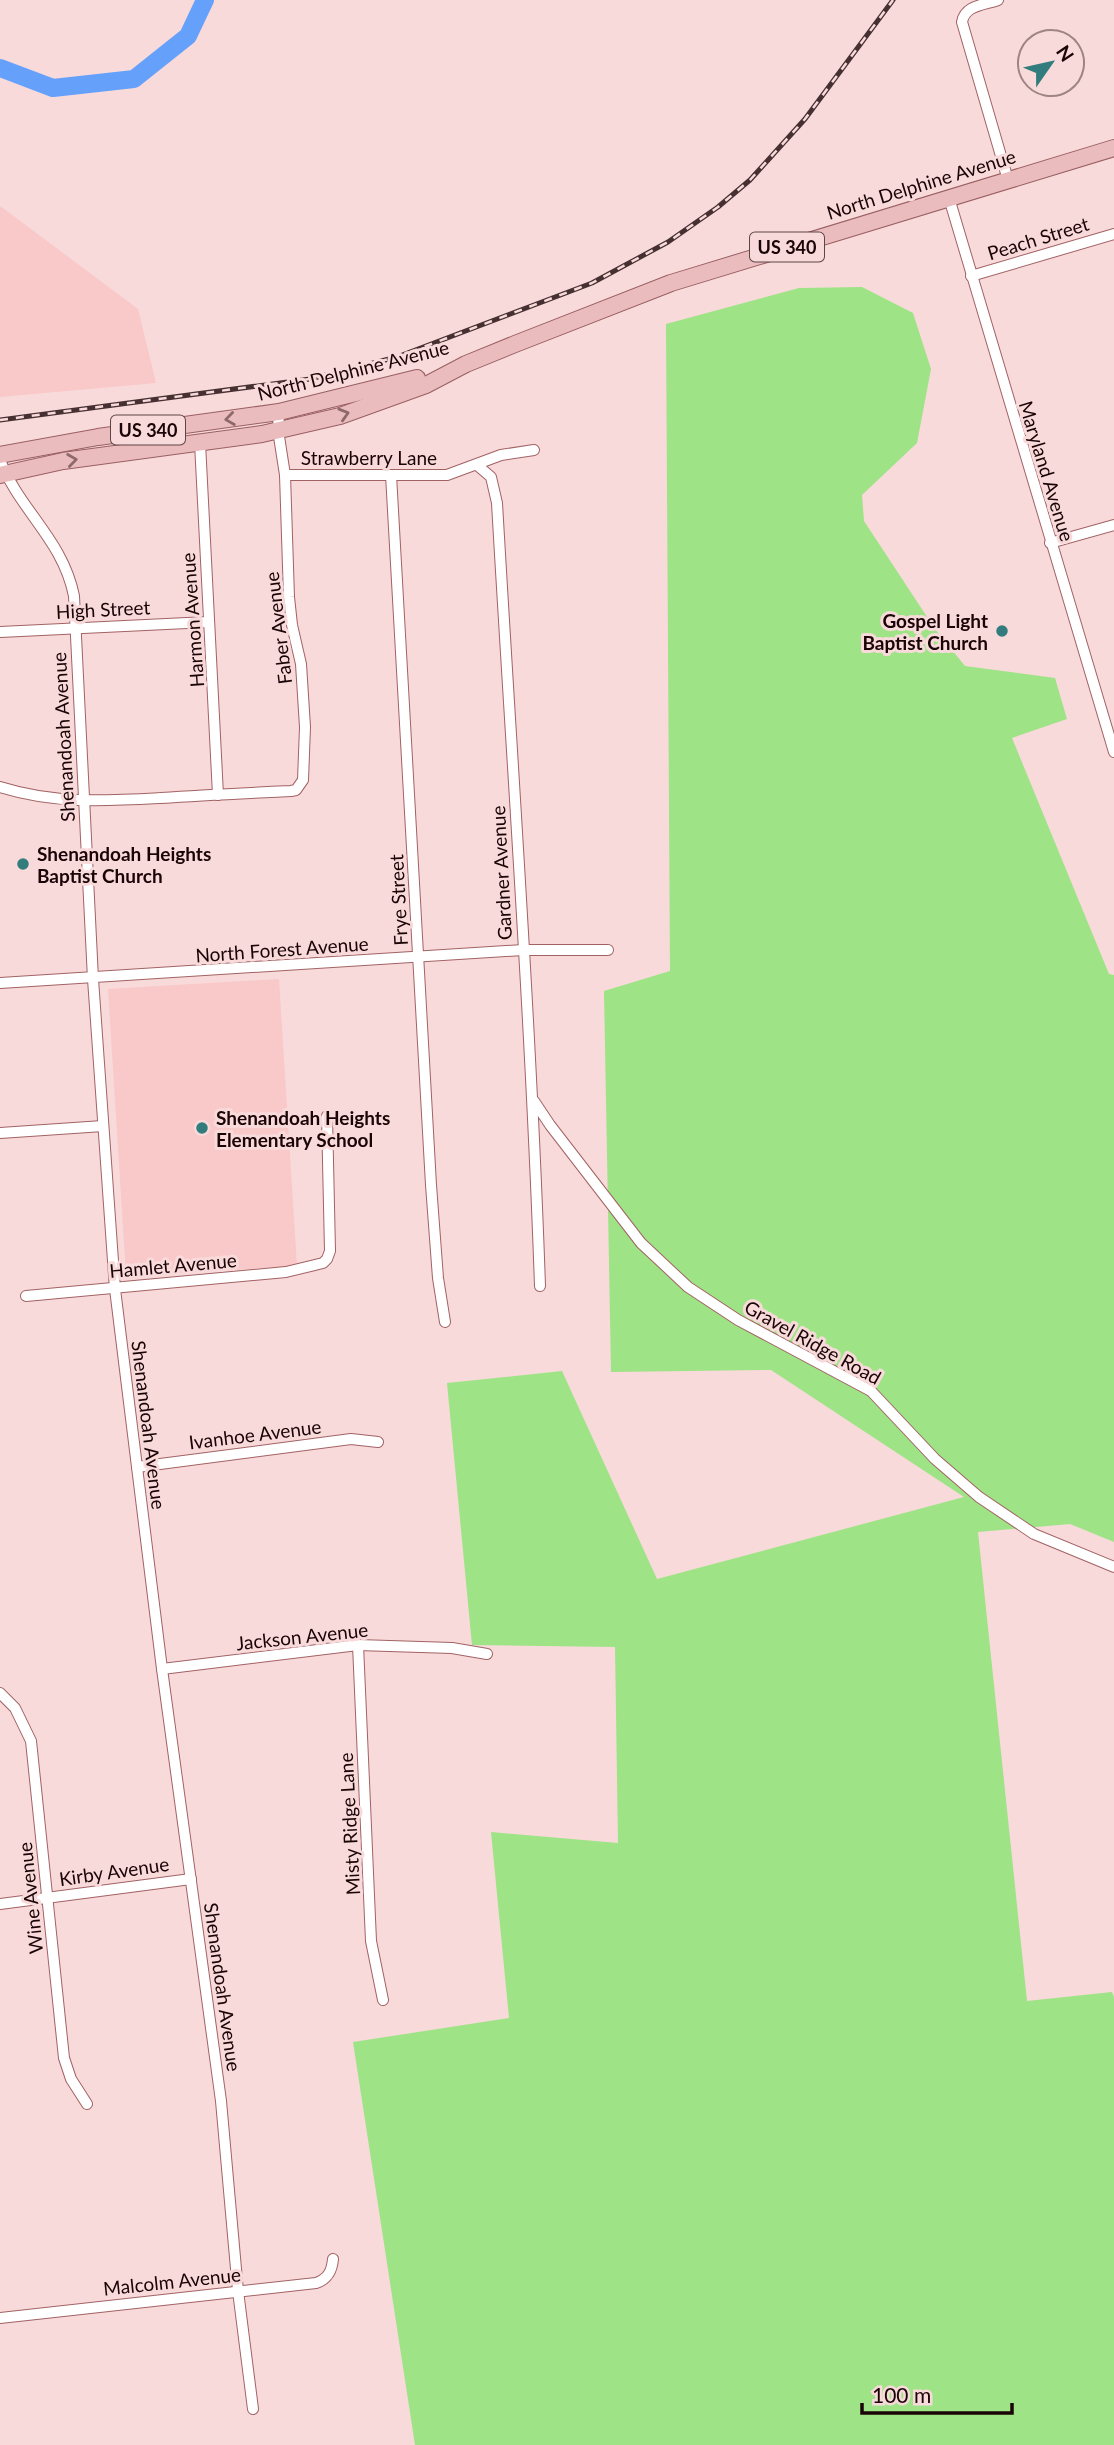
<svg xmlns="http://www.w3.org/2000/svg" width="1114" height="2445" font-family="Lato,sans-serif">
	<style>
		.built { fill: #f9c8c8 }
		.green { fill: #9ee386 }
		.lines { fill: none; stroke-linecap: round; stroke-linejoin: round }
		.river { stroke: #65a1fb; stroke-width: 18 }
		.street-casing { stroke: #a26264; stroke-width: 12 }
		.primary-casing { stroke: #995f61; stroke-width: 18 }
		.street { stroke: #fff; stroke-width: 10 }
		.primary { stroke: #ebbcbe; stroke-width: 16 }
		.rail-casing { stroke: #473031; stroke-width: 5 }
		.rail { stroke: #f8dada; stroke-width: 2.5; stroke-dasharray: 8; stroke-linecap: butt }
		.oneway { stroke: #8d696b }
		.poi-dot { fill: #337c7e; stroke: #f8dada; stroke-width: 2.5 }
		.labels { text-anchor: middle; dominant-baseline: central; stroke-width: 6; stroke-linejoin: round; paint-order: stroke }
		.shield { fill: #f8dada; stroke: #5d4446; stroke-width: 2 }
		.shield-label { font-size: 18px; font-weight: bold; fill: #1a0406 }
		.street-label { font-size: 19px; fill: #1a0406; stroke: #f8dada }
		.poi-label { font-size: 19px; font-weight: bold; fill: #1a0406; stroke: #f8dada; text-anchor: start }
	</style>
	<rect width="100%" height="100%" fill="#f8dada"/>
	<g class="built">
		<polygon points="0,206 138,309 156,383 0,397"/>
		<polygon points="279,979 297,1266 126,1276 108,989"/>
	</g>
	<polygon class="green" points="862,287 913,313 931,369 917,443 862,495 864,521 935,629 965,666 1055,678 1067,719 1012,738 1109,974 1114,975 1114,1542 1070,1524 978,1532 1027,2001 1112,1992 1114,1997 1114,2445 415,2445 353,2042 509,2018 491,1832 618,1843 615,1647 472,1645 447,1383 562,1371 657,1579 964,1497 771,1370 611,1372 604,991 670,971 666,324 799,288"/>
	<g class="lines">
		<polyline class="river" points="0,68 53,88 134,79 188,36 205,0"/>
		<g class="street-casing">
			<g id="street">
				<path d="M998 0C984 5 965 5 962 22L1008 180"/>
				<polyline points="949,198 1114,752"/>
				<polyline points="971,276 1114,234"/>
				<polyline points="200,443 218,795"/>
				<path d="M0 460C20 511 63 540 74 596L93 979 115 1289 162 1669 221 2101 238 2291 253 2409"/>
				<path d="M477 465 491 477 497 503C512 764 531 1024 540 1286"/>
				<polyline points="285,475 447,475 501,455 534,450"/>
				<polyline points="391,475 431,1185 438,1278 445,1322"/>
				<polyline points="1050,543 1114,525"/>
				<polyline points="0,632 208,622"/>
				<path d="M0 787C54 804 105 801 161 798 204 795 247 793 291 791L296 790 303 780 305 727 301 664 292 625 289 597 285 475 278 430 279 412"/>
				<polyline points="0,983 523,950 608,950"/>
				<polyline points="534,1101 550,1125 641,1243 688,1287 738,1320 871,1391 935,1459 979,1497 1034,1534 1114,1567"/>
				<polyline points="0,1133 103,1126"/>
				<polyline points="26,1296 286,1272 323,1263 327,1259 330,1251 327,1116"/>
				<polyline points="137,1467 351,1439 378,1442"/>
				<polyline points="358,1645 371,1941 383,2000"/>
				<polyline points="162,1669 358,1645 452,1648 487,1654"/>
				<polyline points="0,1693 15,1708 31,1741 64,2058 71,2079 87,2104"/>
				<polyline points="0,1904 191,1879"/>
				<path d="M0 2318 316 2283C328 2279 332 2271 333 2259"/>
			</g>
		</g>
		<g class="primary-casing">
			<g id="primary">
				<polyline points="0,455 98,437 279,412 417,378"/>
				<polyline points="0,475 63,461 262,434 340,416 426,385 466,364 515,344 671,283 1114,148"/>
			</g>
		</g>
		<use href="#street" class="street"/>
		<use href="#primary" class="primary"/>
		<g class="rail-casing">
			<polyline id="rail" points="0,420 310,379 397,357 592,283 668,242 718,207 750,180 805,119 893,0"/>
		</g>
		<use href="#rail" class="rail"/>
	</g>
	<defs><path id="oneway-chevron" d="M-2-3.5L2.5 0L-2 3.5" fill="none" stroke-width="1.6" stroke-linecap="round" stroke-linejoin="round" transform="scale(1.75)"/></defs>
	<g class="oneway">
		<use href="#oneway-chevron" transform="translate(344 414) rotate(-17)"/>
		<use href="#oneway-chevron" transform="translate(230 419) rotate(172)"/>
		<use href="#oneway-chevron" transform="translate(72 460) rotate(-8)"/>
	</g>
	<g class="poi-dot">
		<circle cx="1002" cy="631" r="7"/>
		<circle cx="23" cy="864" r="7"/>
		<circle cx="202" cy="1128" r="7"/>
	</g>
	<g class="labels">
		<g class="shield">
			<rect x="750" y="232.5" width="74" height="29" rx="5"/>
			<rect x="111" y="415.5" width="74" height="29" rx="5"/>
		</g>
		<g class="shield-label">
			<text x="787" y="247">US 340</text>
			<text x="148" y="430">US 340</text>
		</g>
		<g class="street-label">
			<text transform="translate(921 184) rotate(-17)">North Delphine Avenue</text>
			<text transform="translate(1038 238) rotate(-17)">Peach Street</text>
			<text transform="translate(353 370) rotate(-14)">North Delphine Avenue</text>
			<text x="369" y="457">Strawberry Lane</text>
			<text transform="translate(1047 471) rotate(73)">Maryland Avenue</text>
			<text transform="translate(103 609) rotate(-3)">High Street</text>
			<text transform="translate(192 620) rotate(-94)">Harmon Avenue</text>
			<text transform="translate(278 628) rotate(-97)">Faber Avenue</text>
			<text transform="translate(63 737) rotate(-93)">Shenandoah Avenue</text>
			<text transform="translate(501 873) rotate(-93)">Gardner Avenue</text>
			<text transform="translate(398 900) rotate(-93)">Frye Street</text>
			<text transform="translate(282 949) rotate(-4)">North Forest Avenue</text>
			<text transform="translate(173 1265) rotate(-5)">Hamlet Avenue</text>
			<text transform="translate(813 1342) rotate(29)">Gravel Ridge Road</text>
			<text transform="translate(149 1425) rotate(83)">Shenandoah Avenue</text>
			<text transform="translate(255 1434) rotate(-7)">Ivanhoe Avenue</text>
			<text transform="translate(302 1636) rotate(-6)">Jackson Avenue</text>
			<text transform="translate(349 1824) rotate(-93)">Misty Ridge Lane</text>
			<text transform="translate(114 1871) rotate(-8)">Kirby Avenue</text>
			<text transform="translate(30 1898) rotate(-96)">Wine Avenue</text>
			<text transform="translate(223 1987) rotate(82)">Shenandoah Avenue</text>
			<text transform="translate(172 2281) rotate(-6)">Malcolm Avenue</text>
		</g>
		<g class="poi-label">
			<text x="988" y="620" text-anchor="end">Gospel Light<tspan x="988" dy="22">Baptist Church</tspan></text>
			<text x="37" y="853">Shenandoah Heights<tspan x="37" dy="22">Baptist Church</tspan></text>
			<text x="216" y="1117">Shenandoah Heights<tspan x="216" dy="22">Elementary School</tspan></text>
		</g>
	</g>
	<g transform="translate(1051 63) rotate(56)"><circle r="33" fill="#f8dada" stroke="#9f8485" stroke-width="2"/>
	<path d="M0-5L12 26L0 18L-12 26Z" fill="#337c7e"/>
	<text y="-10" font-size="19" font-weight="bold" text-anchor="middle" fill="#1a0406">N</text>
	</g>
	<path d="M862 2403v10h150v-10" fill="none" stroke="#1a0406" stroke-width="3.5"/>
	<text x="872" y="2403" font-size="21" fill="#1a0406" stroke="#f8dada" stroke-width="5" paint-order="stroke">100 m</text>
</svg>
